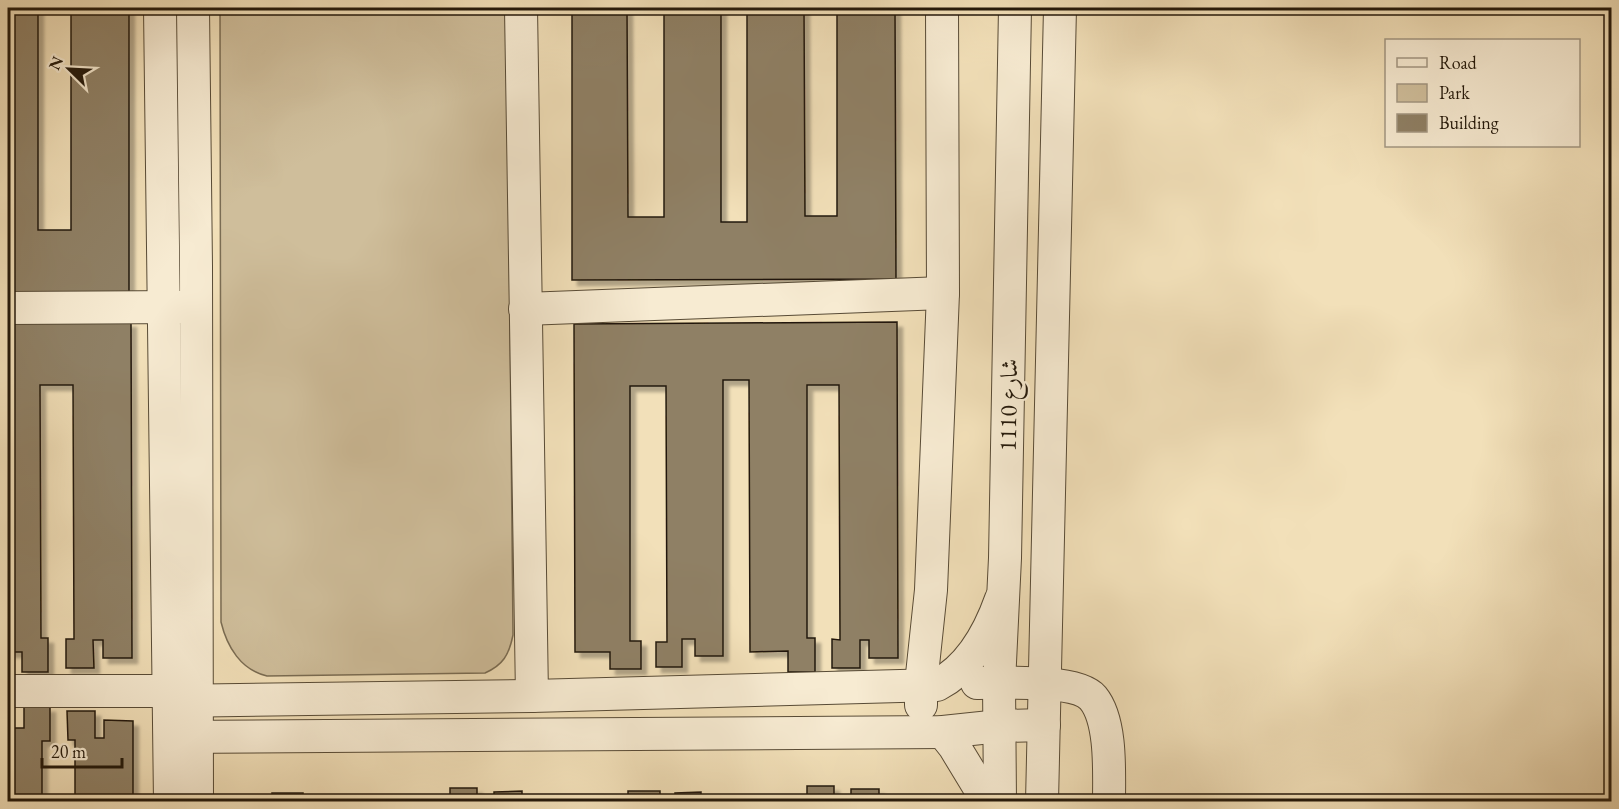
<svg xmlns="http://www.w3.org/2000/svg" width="1619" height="809" font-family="'EB Garamond',Amiri,serif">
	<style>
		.green { fill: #cfbe9b; stroke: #7a6c53; stroke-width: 1.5 }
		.building { fill: #8f8065; stroke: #24190b; stroke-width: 1.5; filter: url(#shadow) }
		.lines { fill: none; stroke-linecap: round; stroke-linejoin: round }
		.minor-casing { stroke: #584b36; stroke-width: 34 }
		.minor { stroke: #f7ebd2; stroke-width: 32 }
		.labels { text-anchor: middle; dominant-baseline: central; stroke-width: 4.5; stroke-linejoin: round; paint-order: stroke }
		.street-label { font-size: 24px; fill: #24190b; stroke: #f7ebd2 }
	</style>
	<defs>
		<filter id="shadow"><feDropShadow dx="5.5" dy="5.5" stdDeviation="1.5" flood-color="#0004"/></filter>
	</defs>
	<rect width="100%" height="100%" fill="#f2e0b9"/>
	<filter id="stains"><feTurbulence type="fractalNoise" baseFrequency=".00333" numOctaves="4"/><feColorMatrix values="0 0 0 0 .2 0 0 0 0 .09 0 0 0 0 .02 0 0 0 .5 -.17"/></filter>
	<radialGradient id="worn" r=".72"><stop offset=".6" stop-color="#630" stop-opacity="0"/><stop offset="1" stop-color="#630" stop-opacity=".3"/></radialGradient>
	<path class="green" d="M220 8H507L513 635C509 655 503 665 485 673L267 676C241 670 227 647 221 622Z"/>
	<g class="building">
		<polygon points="8,8 38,8 38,230 71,230 71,8 129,8 129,292 8,293"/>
		<polygon points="572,8 627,8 628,217 664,217 664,8 721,8 721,222 747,222 747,8 804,8 805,216 837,216 837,8 895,8 896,279 572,280"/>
		<polygon points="131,322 132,658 103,658 103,640 93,640 94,668 66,668 66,639 74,639 73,385 40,385 41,638 48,638 48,672 22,672 22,652 8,652 8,323"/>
		<polygon points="897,322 898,658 869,658 869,640 860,640 860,668 832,668 832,639 840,640 839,385 807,385 807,638 815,638 815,672 788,672 788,651 750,652 749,380 723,380 723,656 695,656 695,639 682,639 682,667 656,667 656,642 667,642 666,386 630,386 630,641 641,641 641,669 610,669 610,652 575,652 574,324"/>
		<polygon points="24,707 50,707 50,741 42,741 42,802 8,802 8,728 24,728"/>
		<polygon points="67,711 95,711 95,738 104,738 104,720 133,721 133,802 75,802 75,740 68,740"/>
		<rect x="807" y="786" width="27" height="16"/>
		<rect x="450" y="788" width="27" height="14"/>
		<rect x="851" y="789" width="28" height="13"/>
		<polygon points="522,791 522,802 494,802 494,792"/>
		<rect x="628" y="791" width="32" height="11"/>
		<polygon points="701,792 701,802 675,802 675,793"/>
		<rect x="272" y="793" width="31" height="9"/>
		<rect x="318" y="795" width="26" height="7"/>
		<rect x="888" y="799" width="29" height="3"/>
	</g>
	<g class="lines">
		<g class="minor-casing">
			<g id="minor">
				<polyline points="160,8 170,802"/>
				<polyline points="193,8 196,266 197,802"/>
				<polyline points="521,8 532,696"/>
				<polyline points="8,308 184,307"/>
				<polyline points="525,309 943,293"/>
				<path d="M977 683C1002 683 1077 679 1093 698 1112 721 1109 773 1109 802"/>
				<polyline points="8,691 169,691"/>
				<path d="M170 701 532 696 937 685C970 668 989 633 1001 599"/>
				<polyline points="921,705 921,684 931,590 943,293 942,8"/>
				<polyline points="943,732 954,746 988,802"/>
				<polyline points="170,737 943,732 1000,726 1044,725"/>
				<polyline points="1000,802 999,683 1005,558 1015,8"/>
				<polyline points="1042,802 1060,8"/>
			</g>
		</g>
		<use href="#minor" class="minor"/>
	</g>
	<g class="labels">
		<g class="street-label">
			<text transform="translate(1008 405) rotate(-89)">شارع 1110</text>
		</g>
	</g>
	<rect width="1619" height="809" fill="none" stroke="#f2e0b9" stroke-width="30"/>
	<rect x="9" y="9" width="1601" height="791" fill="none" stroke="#24190b" stroke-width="3"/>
	<rect x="15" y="15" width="1589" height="779" fill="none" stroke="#24190b" stroke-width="1.5"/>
	<rect x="1385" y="39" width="195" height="108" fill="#f7ebd2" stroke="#a39782" stroke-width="1.5"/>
	<rect x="1397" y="58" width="30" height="9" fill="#f7ebd2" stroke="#a39782" stroke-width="1.5"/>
	<text x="1439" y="69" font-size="18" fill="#24190b">Road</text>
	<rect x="1397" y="84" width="30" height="18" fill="#cfbe9b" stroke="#a39782" stroke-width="1.5"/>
	<text x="1439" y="99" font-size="18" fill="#24190b">Park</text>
	<rect x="1397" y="114" width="30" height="18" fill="#8f8065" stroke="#a39782" stroke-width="1.5"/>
	<text x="1439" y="129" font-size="18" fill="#24190b">Building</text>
	<g transform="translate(69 69) rotate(294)" stroke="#f7ebd2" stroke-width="4.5" paint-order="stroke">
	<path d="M0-4.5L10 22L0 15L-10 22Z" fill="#24190b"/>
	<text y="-9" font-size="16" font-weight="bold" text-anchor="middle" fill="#24190b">N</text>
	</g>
	<path d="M42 758v9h80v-9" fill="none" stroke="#24190b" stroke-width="3"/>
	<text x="51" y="758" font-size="18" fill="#24190b" stroke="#f7ebd2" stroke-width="4.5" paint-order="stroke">20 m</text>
	<rect width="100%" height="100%" filter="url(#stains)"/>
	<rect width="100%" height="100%" fill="url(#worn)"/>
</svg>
